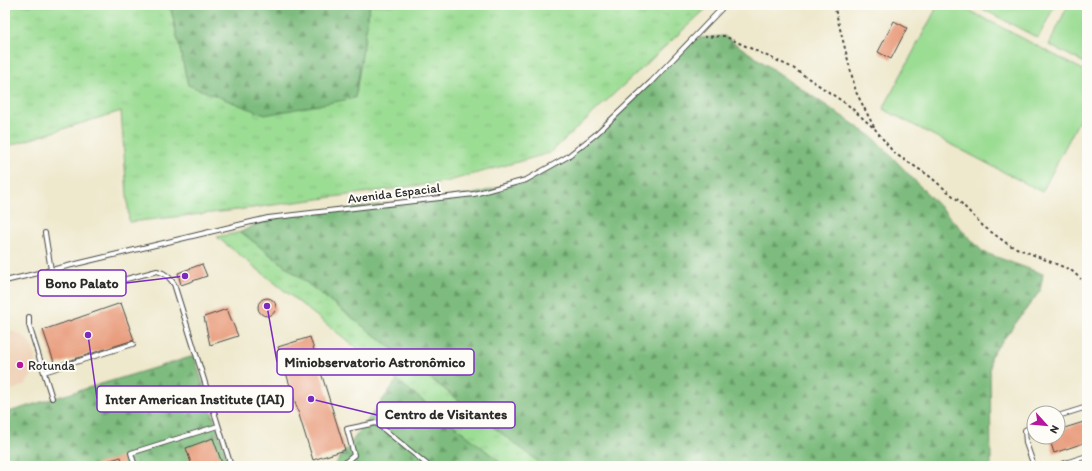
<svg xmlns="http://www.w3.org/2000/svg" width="1092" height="471" font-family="Itim,sans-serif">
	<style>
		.built { fill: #f0d5bc }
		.grass { fill: url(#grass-tufts); stroke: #648460 }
		.forest { fill: url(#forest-firs); stroke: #547454 }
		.pitch { fill: #9cdd94; stroke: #648460 }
		.building { fill: #e89a79 }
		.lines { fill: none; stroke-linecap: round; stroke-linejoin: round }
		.service-casing { stroke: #484743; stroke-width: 6 }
		.path { stroke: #484743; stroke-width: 2; stroke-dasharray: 3 3; stroke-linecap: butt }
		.service { stroke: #fff; stroke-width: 4 }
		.poi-dot { fill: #b5179e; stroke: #fdfcf7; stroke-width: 1.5 }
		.labels { text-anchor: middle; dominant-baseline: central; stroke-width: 4; stroke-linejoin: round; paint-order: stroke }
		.street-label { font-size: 13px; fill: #2b2b2b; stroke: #fdfcf7 }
		.poi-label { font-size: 13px; fill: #2b2b2b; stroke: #fdfcf7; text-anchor: start }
		.leader { fill: none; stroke: #7b2cbf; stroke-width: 1.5 }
		.callout-dot { fill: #7b2cbf; stroke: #fdfcf7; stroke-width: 1.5 }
		.callout { fill: #fdfcf7; stroke: #7b2cbf; stroke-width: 1.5 }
		.callout-label { font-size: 14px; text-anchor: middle; font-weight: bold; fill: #2b2b2b }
	</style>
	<defs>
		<pattern id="grass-tufts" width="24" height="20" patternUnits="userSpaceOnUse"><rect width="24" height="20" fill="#9cdd94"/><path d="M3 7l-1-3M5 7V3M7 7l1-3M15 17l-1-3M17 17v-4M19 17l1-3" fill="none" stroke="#87be80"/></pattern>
		<pattern id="forest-firs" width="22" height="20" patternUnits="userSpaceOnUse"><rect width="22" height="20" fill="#7dbc7e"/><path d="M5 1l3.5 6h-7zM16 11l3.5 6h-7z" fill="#679967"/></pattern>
	</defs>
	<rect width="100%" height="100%" fill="#fdfcf7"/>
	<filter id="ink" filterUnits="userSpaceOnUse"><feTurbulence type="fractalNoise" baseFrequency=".025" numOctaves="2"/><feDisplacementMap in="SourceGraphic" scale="8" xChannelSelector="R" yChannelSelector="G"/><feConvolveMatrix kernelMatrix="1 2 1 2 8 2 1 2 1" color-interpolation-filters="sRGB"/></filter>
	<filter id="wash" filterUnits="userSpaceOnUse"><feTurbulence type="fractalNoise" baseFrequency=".012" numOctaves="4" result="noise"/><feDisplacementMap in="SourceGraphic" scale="16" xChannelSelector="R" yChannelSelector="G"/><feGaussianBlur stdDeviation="0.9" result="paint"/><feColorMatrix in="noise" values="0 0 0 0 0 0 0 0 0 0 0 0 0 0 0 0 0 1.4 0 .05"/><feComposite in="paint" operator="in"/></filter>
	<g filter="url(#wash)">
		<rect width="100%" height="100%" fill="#eee8cc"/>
		<polygon class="built" points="5,331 14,332 23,336 30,343 34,351 36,360 34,370 30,378 24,385 15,389 6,391"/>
		<g class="grass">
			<polygon points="12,5 170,5 188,85 355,98 370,5 710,5 550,153 445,182 229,211 129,222 121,111 5,147 5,10"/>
			<polygon points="241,232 544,466 505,466 217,237"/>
		</g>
		<g class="forest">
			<polygon points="170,5 370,5 355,98 265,115 188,85"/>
			<polygon points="724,36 874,138 983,252 1043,274 1040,291 990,357 991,466 544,466 241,232 268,218 474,194 526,180 567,157 595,135 651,82 691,39"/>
			<polygon points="194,356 229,466 5,466 5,413"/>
			<polygon points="397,380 505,466 334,466"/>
		</g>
		<g class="pitch">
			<polygon points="938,5 959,5 1087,72 1087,105 1042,192 883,109"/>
			<polygon points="975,5 1055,5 1038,38"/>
			<polygon points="1068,5 1087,5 1087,64 1049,45"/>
		</g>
		<g id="blocks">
			<g class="building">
				<polygon points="894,21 907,28 891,59 878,52"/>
				<polygon points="202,264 207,276 181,285 178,273"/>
				<circle cx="267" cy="307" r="9"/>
				<polygon points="121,303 134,340 55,365 43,330"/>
				<polygon points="227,309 238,336 210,345 204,317"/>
				<polygon points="310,337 345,450 313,460 278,347"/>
				<polygon points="1087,421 1087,442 1054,453 1049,437 1058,437 1058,430"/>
				<polygon points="213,438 223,466 192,466 186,448"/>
				<polygon points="121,457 124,466 97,466 97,464"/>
			</g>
		</g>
	</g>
	<g filter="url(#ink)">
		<use href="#blocks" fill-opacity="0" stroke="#484743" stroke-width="1"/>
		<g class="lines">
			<g class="service-casing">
				<g id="service">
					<polyline points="45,233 51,270"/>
					<polyline points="5,281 268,218 474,194 526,180 567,157 595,135 651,82 725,5"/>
					<path d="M111 283 157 271C166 273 169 277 174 284L231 466"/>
					<polyline points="1087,283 1084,296 1087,306"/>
					<polyline points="29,317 29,325 52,398"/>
					<polyline points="44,372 133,344"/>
					<polyline points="1058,416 1087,407"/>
					<polyline points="1034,425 1025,430 1026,443 1034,466"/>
					<polyline points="135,466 131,453 218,426"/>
					<polyline points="341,466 354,455 347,429 376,423 429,466"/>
					<polyline points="1056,466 1087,456"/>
				</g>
			</g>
			<g class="path">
				<polyline points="834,5 856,92 874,127"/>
				<polyline points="704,37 724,36 793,68 848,105 875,129 894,153 928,175 959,201 983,226 1009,245 1071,270 1081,279"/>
			</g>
			<use href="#service" class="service"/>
		</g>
	</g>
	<circle class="poi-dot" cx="20" cy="365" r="4"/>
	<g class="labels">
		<g class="street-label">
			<text transform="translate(394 193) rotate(-7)">Avenida Espacial</text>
		</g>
		<g class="poi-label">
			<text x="28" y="365">Rotunda</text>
		</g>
	</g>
	<path class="leader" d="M185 276L126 283M267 306L277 362M88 335L97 399M311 399L377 415"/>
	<g class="callout-dot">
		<circle cx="185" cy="276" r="4"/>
		<circle cx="267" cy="306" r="4"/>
		<circle cx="88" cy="335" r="4"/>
		<circle cx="311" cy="399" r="4"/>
	</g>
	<g class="callout">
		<rect x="38" y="270" width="88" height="26" rx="4"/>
		<rect x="277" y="349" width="197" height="26" rx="4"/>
		<rect x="97" y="386" width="196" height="26" rx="4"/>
		<rect x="377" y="402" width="138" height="26" rx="4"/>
	</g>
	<g class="callout-label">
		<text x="82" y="288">Bono Palato</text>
		<text x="375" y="367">Miniobservatorio Astronômico</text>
		<text x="195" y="404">Inter American Institute (IAI)</text>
		<text x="446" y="419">Centro de Visitantes</text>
	</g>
	<rect width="1092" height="471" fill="none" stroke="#fdfcf7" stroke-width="20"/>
	<g transform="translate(1046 425) rotate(117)"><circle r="19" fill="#fdfcf7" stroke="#a9a8a5"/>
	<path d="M0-3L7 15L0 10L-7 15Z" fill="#b5179e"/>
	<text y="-6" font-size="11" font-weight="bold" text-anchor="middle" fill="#2b2b2b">N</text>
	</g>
</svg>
